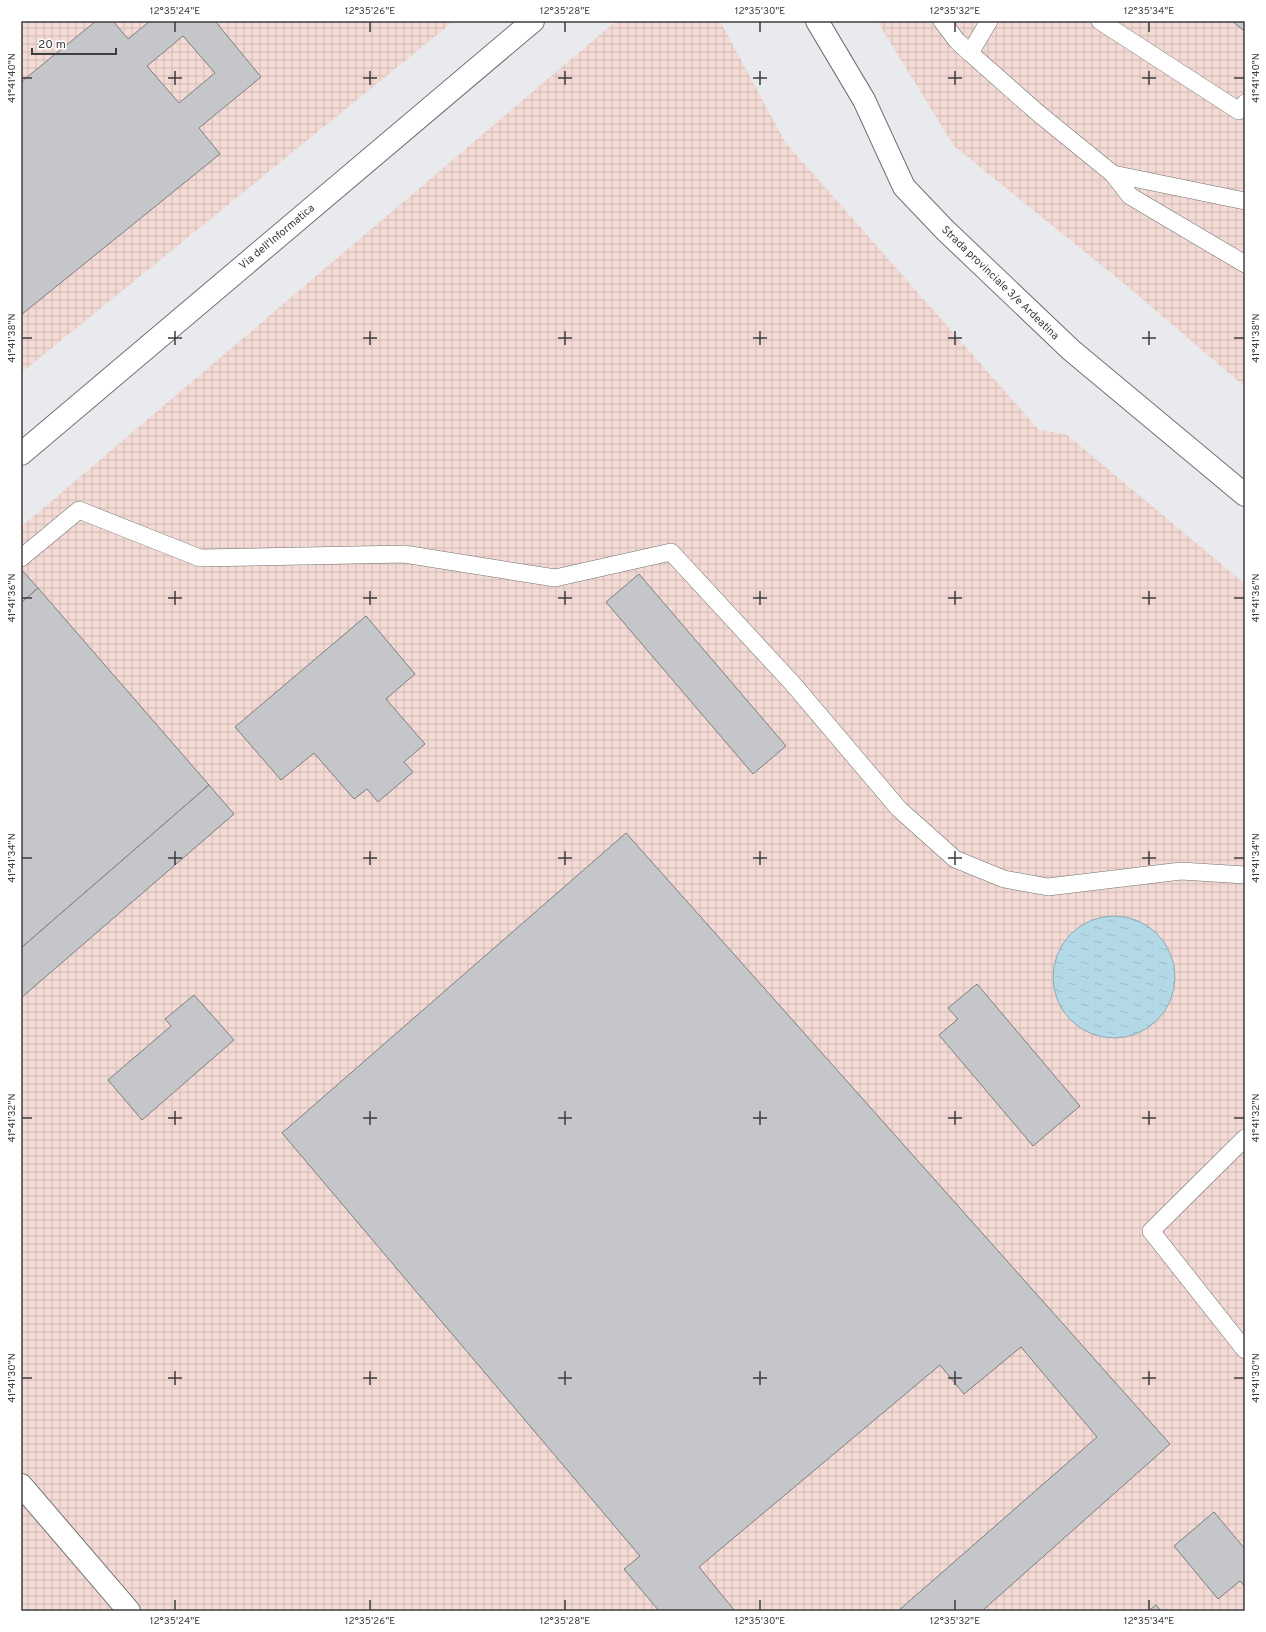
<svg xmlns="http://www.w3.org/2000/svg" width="1266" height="1632" font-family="Overpass,sans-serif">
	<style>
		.industrial { fill: url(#industrial-grid) }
		.water { fill: url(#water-ripples); stroke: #8faab4 }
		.building { fill: #c5c6c9; stroke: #7e7f82; fill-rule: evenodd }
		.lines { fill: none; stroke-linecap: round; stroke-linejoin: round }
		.lane-casing { stroke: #707174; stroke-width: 18 }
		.street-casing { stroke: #707174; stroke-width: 24 }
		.secondary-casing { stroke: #707174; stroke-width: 24 }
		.lane { stroke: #fff; stroke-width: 17 }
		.street { stroke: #fff; stroke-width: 22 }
		.secondary { stroke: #fff; stroke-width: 22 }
		.ticks { fill: none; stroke: #3c3d3e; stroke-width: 1.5 }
		.labels { text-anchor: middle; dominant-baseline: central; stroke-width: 3; stroke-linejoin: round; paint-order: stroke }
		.street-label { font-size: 11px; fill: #3c3d3e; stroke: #fff }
		.neatline { fill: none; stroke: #3c3d3e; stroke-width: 1.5 }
		.ticks-label { font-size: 10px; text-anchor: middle; fill: #3c3d3e }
	</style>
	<defs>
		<pattern id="industrial-grid" width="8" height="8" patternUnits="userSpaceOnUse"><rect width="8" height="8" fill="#f4dad4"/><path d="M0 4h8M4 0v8" fill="none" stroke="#d2bcb7"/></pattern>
		<pattern id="water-ripples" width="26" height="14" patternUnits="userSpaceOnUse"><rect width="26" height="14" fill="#b3d9e6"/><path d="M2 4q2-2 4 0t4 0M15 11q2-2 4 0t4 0" fill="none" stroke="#9bbbc6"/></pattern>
	</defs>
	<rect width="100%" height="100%" fill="#e9eaed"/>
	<g class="industrial">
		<polygon points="21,21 454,21 21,373"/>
		<polygon points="616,21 720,21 785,142 1039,430 1066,434 1245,584 1245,1611 21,1611 21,527"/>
		<polygon points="877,21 1245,21 1245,387 1127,286 954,146"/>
	</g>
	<circle class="water" cx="1114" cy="977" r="61"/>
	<g class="building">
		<path d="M96 21H113L128 39 150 21H215L261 77 199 128 220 154 21 315V82ZM183 36 215 73 179 103 147 66Z"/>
		<polygon points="1232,21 1245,21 1245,28 1243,30"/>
		<polygon points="21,569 38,588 21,603"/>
		<polygon points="639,574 786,746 753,774 606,602"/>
		<polygon points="38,588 209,785 21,948 21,603"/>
		<polygon points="366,616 415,674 386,699 425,744 404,762 413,772 378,802 367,789 354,799 314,753 281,780 235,727"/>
		<polygon points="209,785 234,814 21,998 21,948"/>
		<polygon points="626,833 1170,1444 982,1611 898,1611 1097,1437 1021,1347 964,1394 940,1365 699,1567 735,1611 659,1611 624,1569 640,1556 282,1133"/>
		<polygon points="977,984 1080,1106 1033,1146 939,1035 958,1019 948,1008"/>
		<polygon points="194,995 234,1040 142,1120 108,1080 171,1026 165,1019"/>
		<polygon points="1214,1512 1245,1549 1245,1587 1240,1581 1218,1599 1174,1546"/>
		<polygon points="1156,1605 1161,1611 1148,1611"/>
	</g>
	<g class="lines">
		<g class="lane-casing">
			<g id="lane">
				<polyline points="942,21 957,41 970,53 1038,113 1113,174"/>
				<polyline points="1100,21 1239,111 1245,103"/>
				<polyline points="970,53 989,21"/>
				<polyline points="1245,201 1113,174 1130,196 1245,264"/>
				<polyline points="21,558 79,510 200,558 404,554 555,578 671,552 793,684 899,809 955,859 1004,879 1048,887 1181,871 1245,875"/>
				<polyline points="1245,1138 1151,1231 1245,1350"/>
			</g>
		</g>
		<g class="street-casing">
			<g id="street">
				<polyline points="21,454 533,21"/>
				<polyline points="21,1485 129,1611"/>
			</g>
		</g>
		<g class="secondary-casing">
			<polyline id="secondary" points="817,21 864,100 904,187 945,230 1071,350 1245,495"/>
		</g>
		<use href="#lane" class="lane"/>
		<use href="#street" class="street"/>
		<use href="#secondary" class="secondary"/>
	</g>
	<path class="ticks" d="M175 22V32M370 22V32M565 22V32M760 22V32M955 22V32M1149 22V32M175 71V85M370 71V85M565 71V85M760 71V85M955 71V85M1149 71V85M22 78H32M168 78H182M363 78H377M558 78H572M753 78H767M948 78H962M1142 78H1156M1234 78H1244M175 331V345M370 331V345M565 331V345M760 331V345M955 331V345M1149 331V345M22 338H32M168 338H182M363 338H377M558 338H572M753 338H767M948 338H962M1142 338H1156M1234 338H1244M175 591V605M370 591V605M565 591V605M760 591V605M955 591V605M1149 591V605M22 598H32M168 598H182M363 598H377M558 598H572M753 598H767M948 598H962M1142 598H1156M1234 598H1244M175 851V865M370 851V865M565 851V865M760 851V865M955 851V865M1149 851V865M22 858H32M168 858H182M363 858H377M558 858H572M753 858H767M948 858H962M1142 858H1156M1234 858H1244M175 1111V1125M370 1111V1125M565 1111V1125M760 1111V1125M955 1111V1125M1149 1111V1125M22 1118H32M168 1118H182M363 1118H377M558 1118H572M753 1118H767M948 1118H962M1142 1118H1156M1234 1118H1244M175 1371V1385M370 1371V1385M565 1371V1385M760 1371V1385M955 1371V1385M1149 1371V1385M22 1378H32M168 1378H182M363 1378H377M558 1378H572M753 1378H767M948 1378H962M1142 1378H1156M1234 1378H1244M175 1600V1610M370 1600V1610M565 1600V1610M760 1600V1610M955 1600V1610M1149 1600V1610"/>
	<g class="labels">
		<g class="street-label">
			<text transform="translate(277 237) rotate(-40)">Via dell'Informatica</text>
			<text transform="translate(1000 283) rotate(44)">Strada provinciale 3/e Ardeatina</text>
		</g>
	</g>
	<rect width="1266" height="1632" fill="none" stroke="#ffffff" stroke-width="44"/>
	<path d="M32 48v6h84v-6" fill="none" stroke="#3c3d3e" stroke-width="2"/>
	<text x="38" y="48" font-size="12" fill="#3c3d3e" stroke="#ffffff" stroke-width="3" paint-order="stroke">20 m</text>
	<rect x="22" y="22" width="1222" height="1588" class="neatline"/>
	<g class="ticks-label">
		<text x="175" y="14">12°35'24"E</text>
		<text x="370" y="14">12°35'26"E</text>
		<text x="565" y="14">12°35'28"E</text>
		<text x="760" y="14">12°35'30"E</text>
		<text x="955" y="14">12°35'32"E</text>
		<text x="1149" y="14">12°35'34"E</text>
		<text transform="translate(11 78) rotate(-90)" y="4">41°41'40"N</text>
		<text transform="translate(1255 78) rotate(-90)" y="4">41°41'40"N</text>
		<text transform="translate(11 338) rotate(-90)" y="4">41°41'38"N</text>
		<text transform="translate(1255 338) rotate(-90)" y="4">41°41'38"N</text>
		<text transform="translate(11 598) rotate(-90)" y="4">41°41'36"N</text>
		<text transform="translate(1255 598) rotate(-90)" y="4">41°41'36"N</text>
		<text transform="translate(11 858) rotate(-90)" y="4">41°41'34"N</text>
		<text transform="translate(1255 858) rotate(-90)" y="4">41°41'34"N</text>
		<text transform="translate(11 1118) rotate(-90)" y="4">41°41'32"N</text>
		<text transform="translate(1255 1118) rotate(-90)" y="4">41°41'32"N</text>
		<text transform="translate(11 1378) rotate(-90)" y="4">41°41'30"N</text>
		<text transform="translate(1255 1378) rotate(-90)" y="4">41°41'30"N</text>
		<text x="175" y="1624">12°35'24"E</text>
		<text x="370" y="1624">12°35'26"E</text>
		<text x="565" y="1624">12°35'28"E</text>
		<text x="760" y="1624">12°35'30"E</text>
		<text x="955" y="1624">12°35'32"E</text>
		<text x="1149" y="1624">12°35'34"E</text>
	</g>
</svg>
